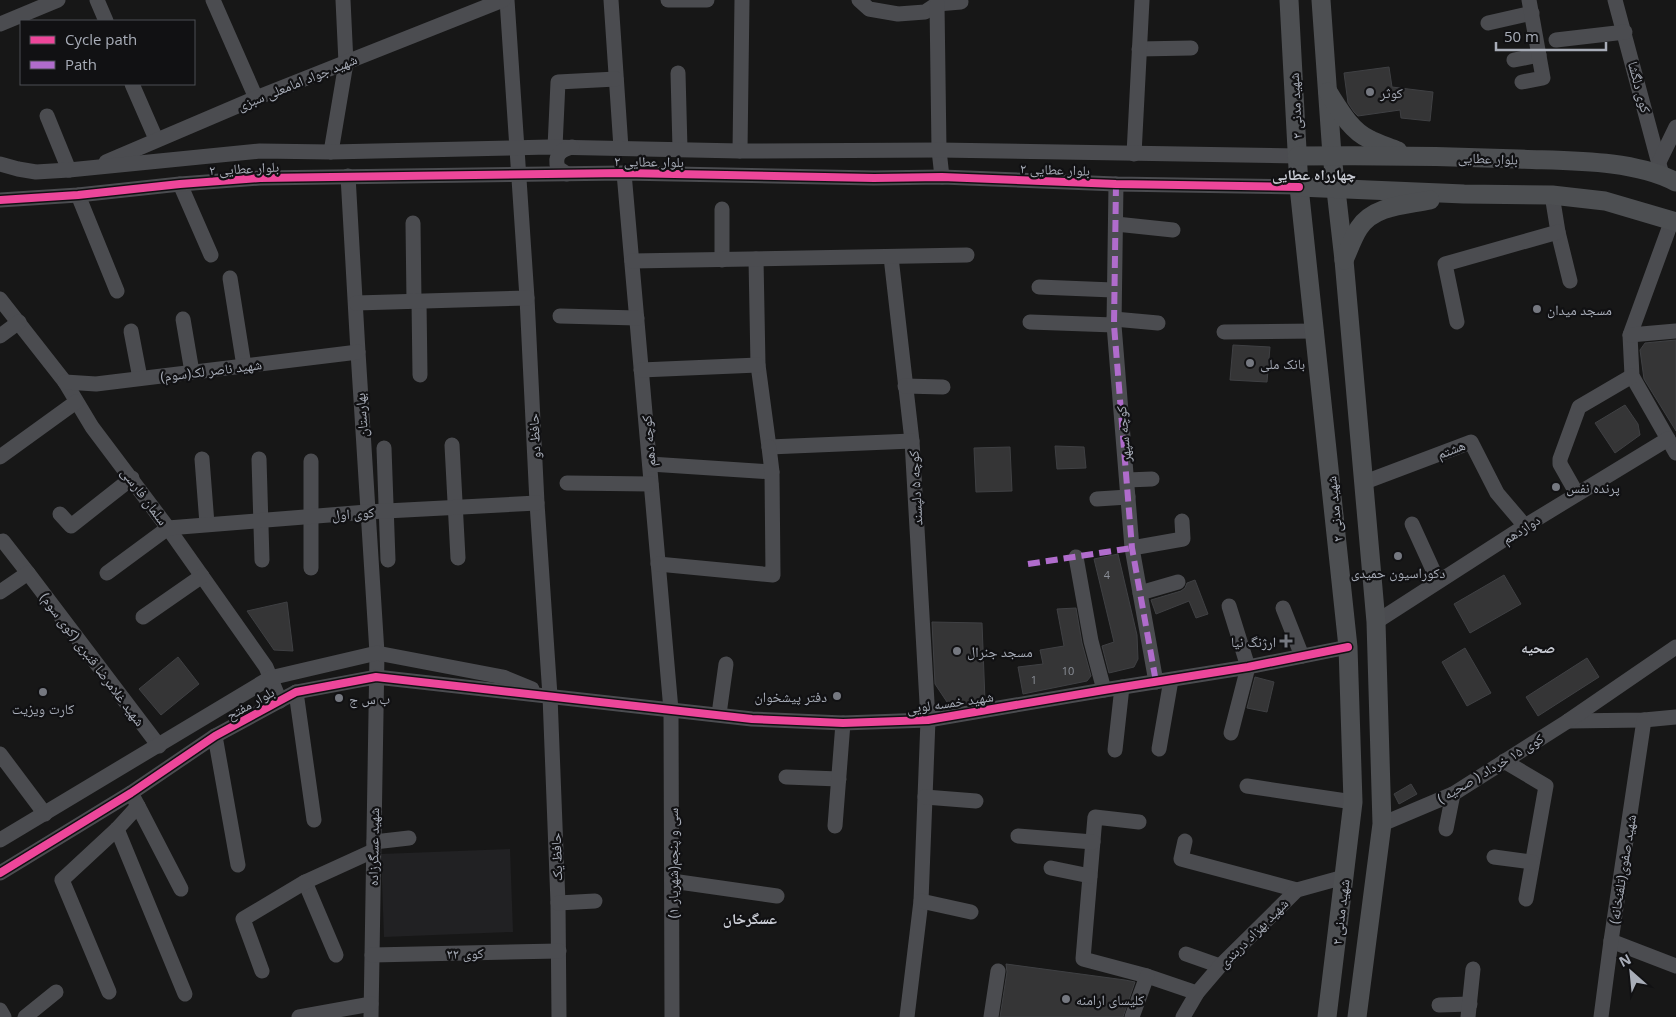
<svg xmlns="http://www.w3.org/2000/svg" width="1676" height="1017" font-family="'Open Sans','Noto Naskh Arabic',sans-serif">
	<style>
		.built { fill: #212123 }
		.building { fill: #353536; stroke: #3f4043 }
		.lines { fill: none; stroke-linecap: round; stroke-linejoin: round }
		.minor { stroke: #4b4c50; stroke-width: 15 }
		.major { stroke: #4d4f52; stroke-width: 19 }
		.quiet { stroke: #b06ccc; stroke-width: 6; stroke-dasharray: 12 6; stroke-linecap: butt }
		.cycleway-casing { stroke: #111113; stroke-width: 11 }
		.cycleway { stroke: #ed469a; stroke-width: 8 }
		.poi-dot { fill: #757880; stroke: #111113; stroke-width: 2 }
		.labels { text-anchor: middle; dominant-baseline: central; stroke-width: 4.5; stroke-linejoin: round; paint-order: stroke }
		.number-label { font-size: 11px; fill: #8b8f98 }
		.street-label { font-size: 14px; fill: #a8adb8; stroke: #111113 }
		.poi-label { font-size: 14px; fill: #a8adb8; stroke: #111113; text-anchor: start }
		.neighbourhood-label { font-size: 15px; font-weight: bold; fill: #c9ccd4; stroke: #111113 }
	</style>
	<rect width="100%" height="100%" fill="#171717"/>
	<polygon class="built" points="510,849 513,932 384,937 381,854"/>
	<g class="building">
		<polygon points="1389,67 1392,87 1433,92 1430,121 1401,118 1400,110 1358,116 1354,112 1348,103 1344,73"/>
		<polygon points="1676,340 1676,431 1644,379 1640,350 1645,343"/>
		<polygon points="1233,345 1270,347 1267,382 1230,380"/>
		<polygon points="1625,405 1638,424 1640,435 1615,453 1595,423"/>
		<polygon points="1055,446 1084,447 1086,468 1057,469"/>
		<polygon points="1010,447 1012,491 976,492 974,448"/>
		<polygon points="1118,554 1137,635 1138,659 1134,667 1109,673 1102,646 1114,642 1094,559"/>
		<polygon points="1504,575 1521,604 1470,633 1454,604"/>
		<polygon points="1195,580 1208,614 1196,618 1189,601 1156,614 1151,600 1181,591 1185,588 1187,583"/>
		<polygon points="287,602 293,651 274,650 247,611"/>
		<polygon points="1076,608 1082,643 1091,676 1087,681 1023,694 1018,667 1043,664 1040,650 1064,646 1057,609"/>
		<polygon points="932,622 982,623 985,701 949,705 935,684"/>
		<polygon points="1465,648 1491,693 1467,706 1442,662"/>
		<polygon points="178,657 199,684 161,715 139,689"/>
		<polygon points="1587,658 1599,677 1538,716 1526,697"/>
		<polygon points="1255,677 1274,682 1267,712 1247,708"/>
		<polygon points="1411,784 1417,794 1399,804 1394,794"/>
		<polygon points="1006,964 1125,980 1135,982 1123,1017 1000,1017 1007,972"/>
	</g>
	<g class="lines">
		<g class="minor">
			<polyline points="97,0 106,21"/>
			<polyline points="213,0 256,98"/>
			<polyline points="507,0 527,298 537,503 550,696 558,903 559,1017"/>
			<polyline points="611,0 621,148"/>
			<polyline points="668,0 707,0"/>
			<polyline points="859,0 869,9 898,14 925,12 937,4 961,2"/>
			<polyline points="1615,0 1662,175"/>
			<polyline points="937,4 939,150 942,177"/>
			<polyline points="1488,23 1532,13"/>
			<polyline points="0,24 58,0"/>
			<polyline points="1556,40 1625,32"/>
			<polyline points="1139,49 1191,48"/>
			<polyline points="1514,60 1539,55"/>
			<polyline points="678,73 680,149"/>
			<polyline points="1522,82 1543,78 1529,0"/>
			<polyline points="132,84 156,139"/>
			<polyline points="47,116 69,170"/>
			<polyline points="555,147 558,82 616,79"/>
			<polyline points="740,151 742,0"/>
			<polyline points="331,152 346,63 343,0"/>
			<polyline points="1134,154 1142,0"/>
			<polyline points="1660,160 1676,127"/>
			<polyline points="106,162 256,98 503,0"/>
			<polyline points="0,164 18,169 36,172 69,170 260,151 331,152 549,147 740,151 939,150 1298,156"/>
			<polyline points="624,173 671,710 672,1017"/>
			<path d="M567 174 558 168C554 156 560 150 572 147"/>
			<polyline points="348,176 358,352 377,653 371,1017"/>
			<polyline points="180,184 211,255"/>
			<polyline points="1116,184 1114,325 1132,548 1156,682"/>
			<polyline points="78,195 117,291"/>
			<polyline points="1552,195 1558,232 1570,281"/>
			<polyline points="0,200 78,195 180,184 260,178 624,173 874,178 942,177 1116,184 1299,187"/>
			<polyline points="722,209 722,260"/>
			<polyline points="1672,220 1630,335 1632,376 1676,453"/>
			<polyline points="413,223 414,301"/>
			<polyline points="1116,224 1173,230"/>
			<polyline points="891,257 912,441 928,720 921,901 907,1017"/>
			<polyline points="756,259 758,365 769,447 912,441"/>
			<polyline points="632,261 967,255"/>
			<polyline points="230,278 244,366"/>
			<polyline points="1039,287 1113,290"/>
			<polyline points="0,299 65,382 92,427 168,528 266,667 280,701"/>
			<polyline points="419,301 420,375"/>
			<polyline points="356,303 527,298"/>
			<polyline points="560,316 637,318"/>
			<polyline points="183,319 192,372"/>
			<polyline points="1114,319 1158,323"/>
			<polyline points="1030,322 1114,325"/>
			<polyline points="1457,322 1445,264 1558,232"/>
			<polyline points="131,331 140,378"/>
			<polyline points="1224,332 1316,331"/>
			<polyline points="1630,335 1676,331"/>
			<polyline points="0,336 19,322"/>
			<polyline points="641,370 758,365"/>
			<polyline points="65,382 96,384 358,352"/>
			<polyline points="905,386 943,387"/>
			<polyline points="452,445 458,558"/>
			<polyline points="384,448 388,560"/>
			<polyline points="0,457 76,402"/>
			<polyline points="202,459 207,524"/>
			<polyline points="259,459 262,560"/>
			<polyline points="311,461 311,568"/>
			<polyline points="650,464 772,472"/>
			<polyline points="1127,480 1152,479"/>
			<polyline points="1365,482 1471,442 1497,493 1525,526"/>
			<polyline points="567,483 651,484"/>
			<polyline points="1577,494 1560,464 1560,459 1579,407 1632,376"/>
			<polyline points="1097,499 1128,497"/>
			<polyline points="60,514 71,526 132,478"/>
			<polyline points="1412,524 1438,581"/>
			<polyline points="3,541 28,573"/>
			<polyline points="1132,548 1183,539 1182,521"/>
			<polyline points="1076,557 1091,641 1104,690"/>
			<polyline points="658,564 773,575 772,472 769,447"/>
			<polyline points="107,573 168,528 367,512 537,503"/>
			<polyline points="0,592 28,573 159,746"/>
			<polyline points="1140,593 1178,582"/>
			<polyline points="1229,606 1248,667 1231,733"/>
			<polyline points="1283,608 1302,656"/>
			<polyline points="143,617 202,576"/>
			<polyline points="1376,622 1525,526 1668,439"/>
			<polyline points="296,692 314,820"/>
			<polyline points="719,714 726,664"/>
			<polyline points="1568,721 1644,720 1676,717"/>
			<polyline points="215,736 238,865"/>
			<polyline points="1159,749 1171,680"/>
			<polyline points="1115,750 1122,687"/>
			<polyline points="0,754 45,814"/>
			<polyline points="1504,761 1546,786 1526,899"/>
			<polyline points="786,777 839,779"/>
			<polyline points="1247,786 1353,802"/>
			<polyline points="925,797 976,801"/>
			<polyline points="138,806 181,889"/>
			<polyline points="1139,822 1095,817 1083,959 1147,976 1197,993"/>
			<polyline points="1382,824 1453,794 1568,721 1676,647"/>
			<polyline points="835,826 843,723"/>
			<polyline points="117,829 185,994"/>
			<polyline points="1446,829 1453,794"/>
			<polyline points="1018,836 1093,842"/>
			<polyline points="0,840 270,678 377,653 503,677 532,689"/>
			<polyline points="1185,841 1181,859 1297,890"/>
			<polyline points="374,842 409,838"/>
			<polyline points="1494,857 1532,862"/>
			<polyline points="1051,868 1090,876"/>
			<polyline points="0,873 131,793 215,736 296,692 376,677 752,719 843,723 928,720 1104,690 1248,667 1348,647"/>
			<polyline points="672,881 777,896"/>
			<polyline points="305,882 336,955"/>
			<polyline points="921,901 971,912"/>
			<polyline points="558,903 595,901"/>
			<polyline points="1611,941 1676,966"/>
			<polyline points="1186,954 1220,966"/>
			<polyline points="372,955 559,951"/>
			<polyline points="262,971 243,919 305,882 373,851"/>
			<polyline points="109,992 62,880 117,829 138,806 131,793"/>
			<polyline points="1439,1005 1470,1004"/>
			<polyline points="0,1010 4,1017"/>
			<polyline points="25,1017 56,992"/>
			<polyline points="299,1017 371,1004"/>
			<polyline points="991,1017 998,971"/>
			<polyline points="1132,1017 1147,976"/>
			<polyline points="1183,1017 1197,993 1220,966 1297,890 1344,877"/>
			<polyline points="1468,1017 1473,969"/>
			<polyline points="1601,1017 1611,941 1644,720"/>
		</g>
		<g class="major">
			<polyline points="1289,0 1299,187 1348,647 1353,802 1327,1017"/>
			<polyline points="1321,0 1332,155 1344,260 1376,622 1382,824 1357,1017"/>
			<path d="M1328 92C1339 109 1350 130 1369 139 1378 144 1389 147 1398 151"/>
			<path d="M1298 156C1372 155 1445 156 1519 159 1567 161 1633 159 1676 182"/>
			<polyline points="1299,187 1464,194 1552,195 1605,201 1676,222"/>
			<path d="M1344 260C1349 249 1353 237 1359 228 1374 205 1407 205 1430 200"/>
		</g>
		<g class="quiet">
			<polyline points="1116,184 1114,325 1132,548 1156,682"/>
			<polyline points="1028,564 1132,548"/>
		</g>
		<g class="cycleway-casing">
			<g id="cycleway">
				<polyline points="0,200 78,195 180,184 260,178 624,173 874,178 942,177 1116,184 1299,187"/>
				<polyline points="0,873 131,793 215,736 296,692 376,677 752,719 843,723 928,720 1104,690 1248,667 1348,647"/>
			</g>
		</g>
		<use href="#cycleway" class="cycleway"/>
	</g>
	<g class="poi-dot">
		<circle cx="1370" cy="92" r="5"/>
		<circle cx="1537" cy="309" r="5"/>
		<circle cx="1250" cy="363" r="5"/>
		<circle cx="1556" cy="487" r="5"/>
		<circle cx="1398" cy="556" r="5"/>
		<path d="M1283.5 633.5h5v5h5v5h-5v5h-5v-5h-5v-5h5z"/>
		<circle cx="957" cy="651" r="5"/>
		<circle cx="43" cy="692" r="5"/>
		<circle cx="837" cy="696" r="5"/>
		<circle cx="339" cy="698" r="5"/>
		<circle cx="1066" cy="999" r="5"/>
	</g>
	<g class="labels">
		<g class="number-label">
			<text x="1107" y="574">4</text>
			<text x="1068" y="670">10</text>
			<text x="1034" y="679">1</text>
		</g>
		<g class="street-label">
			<text transform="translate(297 82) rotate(-22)">شهید جواد امامعلی سبزی</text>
			<text transform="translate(1640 87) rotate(75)">کوی دلگشا</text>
			<text transform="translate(1295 106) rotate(-93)">شهید مدنی ۲</text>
			<text transform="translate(1488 158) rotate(2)">بلوار عطایی</text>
			<text transform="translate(649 161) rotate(1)">بلوار عطایی ۲</text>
			<text transform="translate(244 168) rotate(-3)">بلوار عطایی ۲</text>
			<text transform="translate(1055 169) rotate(2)">بلوار عطایی ۲</text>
			<text transform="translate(211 370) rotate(-7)">شهید ناصر لک(سوم)</text>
			<text transform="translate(361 415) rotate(-94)">بهارستان</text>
			<text transform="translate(1123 434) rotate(-95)">کوچه سپهر</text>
			<text transform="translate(534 436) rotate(-93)">حافظ دو</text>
			<text transform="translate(648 441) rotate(-95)">کوچه دهم</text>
			<text transform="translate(1451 449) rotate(-21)">هشتم</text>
			<text transform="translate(915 488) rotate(-93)">کوچه ۵ دلپسند</text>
			<text transform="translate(145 496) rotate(53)">سلمان فارسی</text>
			<text transform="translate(1334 509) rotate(-96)">شهید مدنی ۲</text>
			<text transform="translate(353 513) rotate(-4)">کوی اول</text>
			<text transform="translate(1521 529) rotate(-32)">دوازدهم</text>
			<text transform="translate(93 659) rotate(53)">شهید غلامرضا قنبری (کوی سوم)</text>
			<text transform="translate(950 702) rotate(-8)">شهید خمسه لویی</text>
			<text transform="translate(250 703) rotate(-29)">بلوار مفتح</text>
			<text transform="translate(1490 768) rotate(-31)">کوی ۱۵ خرداد ( صحیه )</text>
			<text transform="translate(373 847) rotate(-89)">شهید عسگرزاده</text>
			<text transform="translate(556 857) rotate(-92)">حافظ یک</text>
			<text transform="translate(672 863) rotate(-90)">سی و پنجم(شهریار ۱)</text>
			<text transform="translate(1622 869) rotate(-81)">شهید صفوی(تلفنخانه)</text>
			<text transform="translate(1340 912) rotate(-83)">شهید مدنی ۲</text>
			<text transform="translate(1253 933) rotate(-45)">شهید بهزاد دربندی</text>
			<text transform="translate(465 953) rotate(-1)">کوی ۲۲</text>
		</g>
		<g class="poi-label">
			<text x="1380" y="92">کوثر</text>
			<text x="1547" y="309">مسجد میدان</text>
			<text x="1260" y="363">بانک ملی</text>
			<text x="1566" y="487">پرنده نفس</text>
			<text x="1398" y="572" text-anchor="middle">دکوراسیون حمیدی</text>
			<text x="1276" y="641" text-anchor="end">ارژنگ نیا</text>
			<text x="967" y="651">مسجد جنرال</text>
			<text x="827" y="696" text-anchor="end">دفتر پیشخوان</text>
			<text x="349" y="698">ب س ج</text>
			<text x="43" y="708" text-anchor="middle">کارت ویزیت</text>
			<text x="1076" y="999">کلیسای ارامنه</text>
		</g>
		<g class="neighbourhood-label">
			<text x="1314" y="174">چهارراه عطایی</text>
			<text x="1538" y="647">صحیه</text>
			<text x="750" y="918">عسگرخان</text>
		</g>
	</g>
	<rect x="20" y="20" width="175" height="65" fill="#111113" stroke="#4d4f55"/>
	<rect x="30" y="36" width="25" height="8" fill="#ed469a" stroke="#4d4f55"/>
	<text x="65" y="45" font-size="15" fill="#a8adb8">Cycle path</text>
	<rect x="30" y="61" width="25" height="8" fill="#b06ccc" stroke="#4d4f55"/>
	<text x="65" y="70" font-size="15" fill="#a8adb8">Path</text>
	<g transform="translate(1631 972) rotate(333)" stroke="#111113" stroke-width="4" paint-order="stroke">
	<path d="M0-4L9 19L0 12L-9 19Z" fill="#a8adb8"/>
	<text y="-8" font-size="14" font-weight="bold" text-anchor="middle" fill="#a8adb8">N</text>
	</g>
	<path d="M1496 42v8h110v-8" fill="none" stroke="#a8adb8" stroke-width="2.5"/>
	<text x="1504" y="42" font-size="15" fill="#a8adb8" stroke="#111113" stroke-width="4" paint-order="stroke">50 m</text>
</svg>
